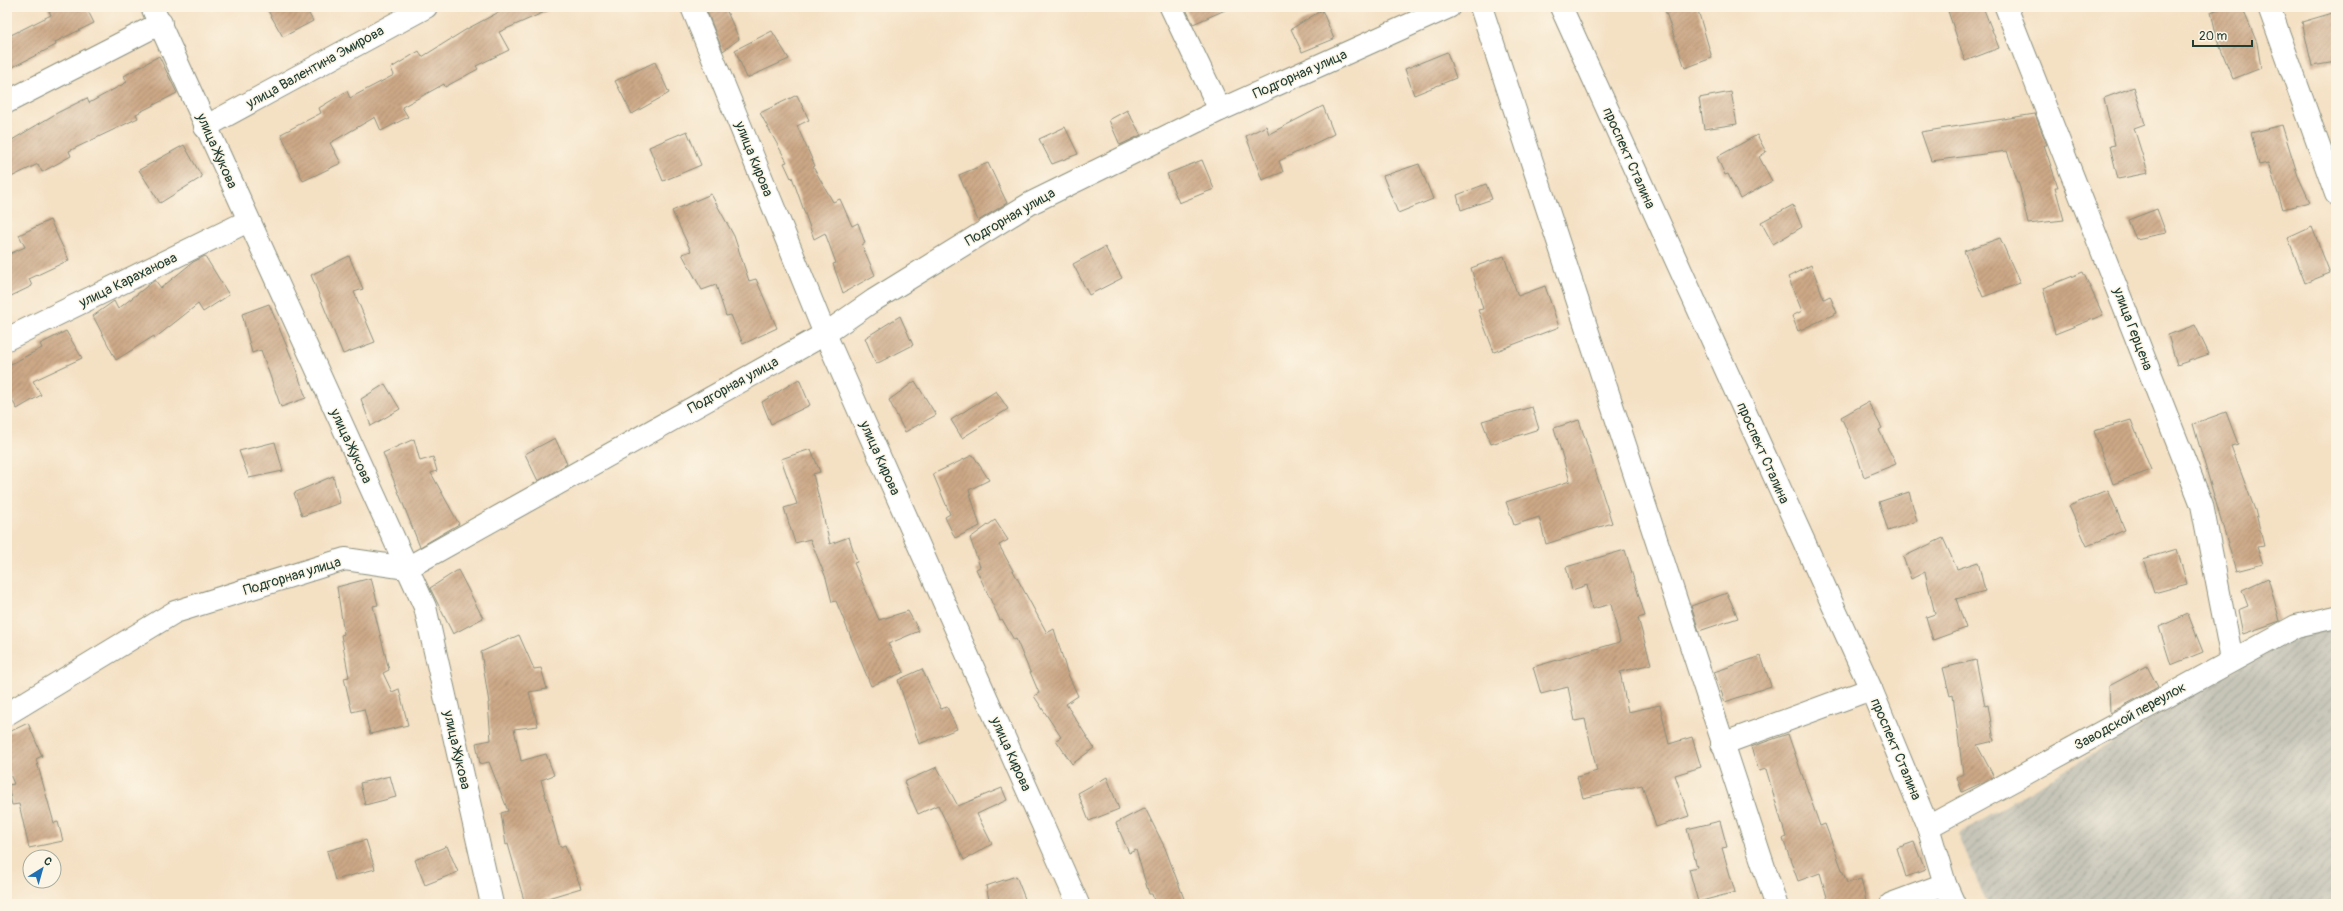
<svg xmlns="http://www.w3.org/2000/svg" width="2343" height="911" font-family="Pangolin,sans-serif">
	<style>
		.industrial { fill: url(#industrial-furrows) }
		.building { fill: url(#building-hatch) }
		.lines { fill: none; stroke-linecap: round; stroke-linejoin: round }
		.minor-casing { stroke: #8a8e7c; stroke-width: 24 }
		.tertiary-casing { stroke: #8a8e7c; stroke-width: 24 }
		.minor { stroke: #fff; stroke-width: 22 }
		.tertiary { stroke: #fff; stroke-width: 22 }
		.labels { text-anchor: middle; dominant-baseline: central; stroke-width: 3; stroke-linejoin: round; paint-order: stroke }
		.street-label { font-size: 14px; fill: #1f3d34; stroke: #fcf5e5 }
	</style>
	<defs>
		<pattern id="industrial-furrows" width="10" height="10" patternUnits="userSpaceOnUse"><rect width="10" height="10" fill="#c6c5b8"/><path d="M-1 1l2-2M0 10L10 0M9 11l2-2" fill="none" stroke="#a0a196"/></pattern>
		<pattern id="building-hatch" width="6" height="6" patternUnits="userSpaceOnUse"><rect width="6" height="6" fill="#cca886"/><path d="M-1 1l2-2M0 6l6-6M5 7l2-2" fill="none" stroke="#a58a6e"/></pattern>
	</defs>
	<rect width="100%" height="100%" fill="#fcf5e5"/>
	<filter id="ink" filterUnits="userSpaceOnUse"><feTurbulence type="fractalNoise" baseFrequency=".025" numOctaves="2"/><feDisplacementMap in="SourceGraphic" scale="8" xChannelSelector="R" yChannelSelector="G"/><feConvolveMatrix kernelMatrix="1 2 1 2 8 2 1 2 1" color-interpolation-filters="sRGB"/></filter>
	<filter id="wash" filterUnits="userSpaceOnUse"><feTurbulence type="fractalNoise" baseFrequency=".012" numOctaves="4" result="noise"/><feDisplacementMap in="SourceGraphic" scale="16" xChannelSelector="R" yChannelSelector="G"/><feGaussianBlur stdDeviation="0.9" result="paint"/><feColorMatrix in="noise" values="0 0 0 0 0 0 0 0 0 0 0 0 0 0 0 0 0 1.4 0 .05"/><feComposite in="paint" operator="in"/></filter>
	<g filter="url(#wash)">
		<rect width="100%" height="100%" fill="#f4e0c3"/>
		<polygon class="industrial" points="2336,627 2336,904 1987,904 1958,834 2284,640"/>
		<g id="blocks">
			<g class="building">
				<polygon points="47,7 86,7 94,23 55,42 56,45 7,70 7,37 51,15"/>
				<polygon points="266,7 305,7 313,21 283,37"/>
				<polygon points="496,7 556,7 499,32 509,50 476,66 478,69 445,87 444,84 402,107 408,117 381,131 375,117 330,143 341,163 303,181 281,134 321,113 319,108 347,91 350,98 394,75 391,68 419,51 422,57 467,29 499,12"/>
				<polygon points="705,7 725,7 739,39 723,51"/>
				<polygon points="1185,7 1232,7 1193,24"/>
				<polygon points="1664,7 1697,7 1712,58 1685,68"/>
				<polygon points="1961,7 1983,7 1999,48 1965,61 1948,11"/>
				<polygon points="2223,7 2242,7 2257,43 2261,68 2233,79 2218,42 2211,12"/>
				<polygon points="1322,10 1334,39 1302,52 1291,29"/>
				<polygon points="2336,12 2336,62 2312,66 2302,22"/>
				<polygon points="772,31 789,59 747,78 735,50"/>
				<polygon points="1447,52 1456,78 1414,95 1405,69"/>
				<polygon points="159,56 177,93 136,114 138,118 69,151 71,156 42,172 38,164 7,179 7,143 57,113 87,98 89,103 127,82 124,76"/>
				<polygon points="655,62 669,93 632,114 615,81"/>
				<polygon points="2134,87 2145,124 2134,128 2148,173 2118,179 2110,146 2115,145 2104,98"/>
				<polygon points="1731,92 1737,124 1704,129 1699,98"/>
				<polygon points="797,95 809,120 797,126 815,166 813,167 833,202 840,199 852,226 858,223 865,243 862,245 875,275 843,293 833,264 836,263 825,233 814,239 792,177 791,178 784,163 787,162 760,113"/>
				<polygon points="1323,106 1334,134 1279,161 1283,172 1262,180 1246,136 1266,126 1269,134"/>
				<polygon points="1127,110 1141,135 1120,145 1109,120"/>
				<polygon points="2035,114 2047,145 2044,145 2058,187 2055,187 2064,220 2028,224 2020,188 2007,151 1931,161 1921,132"/>
				<polygon points="2282,125 2298,176 2310,202 2283,209 2268,163 2259,165 2251,133"/>
				<polygon points="1065,127 1078,154 1052,164 1039,139"/>
				<polygon points="687,131 701,165 663,181 649,147"/>
				<polygon points="1757,135 1766,152 1759,157 1772,181 1740,199 1728,174 1725,175 1717,157"/>
				<polygon points="184,145 202,177 160,203 139,170"/>
				<polygon points="1202,160 1214,189 1179,203 1167,174"/>
				<polygon points="988,163 1007,203 978,221 959,175"/>
				<polygon points="1419,164 1433,199 1398,213 1383,176"/>
				<polygon points="1486,184 1492,199 1461,210 1457,195"/>
				<polygon points="711,194 734,236 749,281 756,279 777,328 743,344 731,315 726,316 716,285 702,290 682,254 691,251 672,211"/>
				<polygon points="1793,205 1802,227 1773,244 1761,222"/>
				<polygon points="2157,209 2166,233 2136,239 2128,220"/>
				<polygon points="50,220 69,260 29,279 32,286 7,298 7,255 25,247 19,235"/>
				<polygon points="2312,227 2330,273 2305,283 2288,238"/>
				<polygon points="2000,238 2020,283 1983,297 1964,251"/>
				<polygon points="1105,247 1122,278 1089,295 1073,264"/>
				<polygon points="205,256 229,295 203,312 198,304 155,338 154,336 116,360 93,316 114,301 118,309 155,280 161,288 193,262"/>
				<polygon points="349,256 363,289 354,292 375,342 343,354 311,275"/>
				<polygon points="1504,256 1518,296 1545,286 1559,327 1494,352 1478,310 1483,309 1471,268"/>
				<polygon points="1811,265 1824,299 1830,296 1837,313 1798,331 1792,316 1802,311 1788,277"/>
				<polygon points="2083,272 2103,315 2055,334 2043,288"/>
				<polygon points="269,304 293,361 306,398 281,407 261,350 252,353 242,314"/>
				<polygon points="900,316 913,345 876,364 865,338"/>
				<polygon points="2195,325 2209,354 2177,365 2168,335"/>
				<polygon points="66,331 82,358 33,381 41,395 17,409 7,390 7,366 42,348 40,344"/>
				<polygon points="799,379 810,405 771,424 762,402"/>
				<polygon points="915,381 936,415 905,432 889,400"/>
				<polygon points="385,384 400,409 371,426 361,399"/>
				<polygon points="996,391 1008,409 962,438 951,420"/>
				<polygon points="1868,402 1882,428 1879,430 1896,464 1864,477 1854,446 1841,417"/>
				<polygon points="1532,407 1539,429 1491,444 1482,421"/>
				<polygon points="2226,412 2238,444 2231,446 2255,510 2264,546 2257,547 2263,564 2236,571 2193,424"/>
				<polygon points="1579,420 1612,523 1546,544 1539,517 1514,525 1506,502 1570,481 1554,428"/>
				<polygon points="2131,420 2151,470 2113,484 2094,431"/>
				<polygon points="555,438 567,464 538,481 525,454"/>
				<polygon points="414,439 420,461 433,457 437,471 431,473 459,524 420,547 383,453"/>
				<polygon points="275,442 283,471 249,478 239,451"/>
				<polygon points="811,449 820,472 813,474 830,544 849,537 857,562 854,563 879,620 908,611 919,631 888,644 904,672 871,686 836,601 832,602 826,578 810,539 795,543 784,508 797,504 781,459"/>
				<polygon points="973,455 989,480 969,490 980,526 955,538 945,517 950,514 933,474"/>
				<polygon points="333,476 340,503 302,516 294,493"/>
				<polygon points="2108,490 2125,530 2087,546 2069,506"/>
				<polygon points="1909,492 1917,521 1888,531 1879,502"/>
				<polygon points="995,520 1008,540 999,545 1047,633 1054,629 1067,672 1078,696 1066,704 1094,748 1072,764 1056,740 1061,737 1034,696 1039,693 1016,639 1014,640 1002,619 1000,620 976,569 980,567 970,538"/>
				<polygon points="1943,538 1957,569 1978,562 1985,591 1956,599 1966,628 1933,640 1926,617 1935,614 1925,572 1911,579 1903,557"/>
				<polygon points="2177,549 2187,584 2154,593 2143,559"/>
				<polygon points="1625,550 1645,616 1638,618 1651,664 1620,672 1628,712 1660,705 1669,744 1692,737 1701,767 1675,775 1689,816 1656,827 1642,785 1583,798 1577,777 1597,771 1585,719 1575,721 1568,687 1541,694 1533,667 1620,642 1611,604 1592,609 1587,585 1572,590 1566,567"/>
				<polygon points="458,570 483,618 453,634 430,588"/>
				<polygon points="371,578 378,605 373,606 389,670 383,673 392,692 399,689 408,725 370,734 364,709 352,712 344,678 349,677 341,635 344,634 337,587"/>
				<polygon points="2268,578 2280,621 2243,634 2238,610 2248,606 2242,590"/>
				<polygon points="1727,593 1738,618 1699,631 1691,606"/>
				<polygon points="2188,614 2203,652 2171,665 2159,627"/>
				<polygon points="519,635 534,669 541,668 547,689 529,692 538,726 514,729 521,761 546,754 554,775 541,780 560,847 565,845 581,888 528,904 525,904 508,844 506,845 501,813 508,811 489,762 480,764 476,743 491,740 488,703 489,703 481,652"/>
				<polygon points="1761,656 1771,686 1725,702 1714,672"/>
				<polygon points="1976,660 1985,706 1988,705 1994,741 1977,745 1994,777 1962,792 1957,777 1963,774 1953,695 1950,696 1943,668"/>
				<polygon points="2147,666 2158,687 2110,713 2109,686"/>
				<polygon points="922,669 941,709 947,707 957,729 919,744 898,680"/>
				<polygon points="28,723 42,756 36,759 54,823 58,822 63,841 29,848 19,804 12,805 8,785 14,784 7,767 7,733"/>
				<polygon points="1788,734 1820,826 1825,824 1847,883 1861,879 1866,901 1857,904 1829,904 1820,873 1798,881 1783,839 1786,837 1766,769 1759,771 1751,747"/>
				<polygon points="937,767 958,806 1002,788 1007,800 977,814 992,844 964,860 938,805 918,814 904,782"/>
				<polygon points="390,776 396,797 365,805 360,783"/>
				<polygon points="1107,777 1119,809 1089,821 1078,793"/>
				<polygon points="1145,808 1165,848 1186,904 1155,904 1152,894 1149,894 1136,850 1129,853 1116,823"/>
				<polygon points="1720,821 1727,847 1722,848 1735,892 1698,902 1689,869 1697,867 1687,829"/>
				<polygon points="366,840 375,869 335,880 327,851"/>
				<polygon points="1914,842 1925,870 1906,877 1897,848"/>
				<polygon points="447,846 458,872 425,885 415,860"/>
				<polygon points="1016,876 1027,904 990,904 986,886"/>
			</g>
		</g>
	</g>
	<g filter="url(#ink)">
		<use href="#blocks" fill-opacity="0" stroke="#8a8e7c" stroke-width="1"/>
		<g class="lines">
			<g class="minor-casing">
				<g id="minor">
					<polyline points="152,7 425,607 492,904"/>
					<polyline points="692,7 825,334 1078,904"/>
					<polyline points="1171,7 1220,110"/>
					<polyline points="1481,7 1776,904"/>
					<polyline points="2006,7 2202,505 2232,660"/>
					<polyline points="2269,7 2336,194"/>
					<polyline points="7,102 161,23"/>
					<polyline points="205,127 426,7"/>
					<polyline points="7,339 248,221"/>
					<polyline points="7,714 175,612 345,559 407,568 825,334 874,300 1031,203 1220,110 1449,7"/>
					<polyline points="1722,744 1871,689"/>
					<polyline points="1928,827 2296,626 2336,617"/>
					<polyline points="1891,904 1945,884"/>
				</g>
			</g>
			<g class="tertiary-casing">
				<polyline id="tertiary" points="1561,7 1871,689 1928,827 1945,884 1954,904"/>
			</g>
			<use href="#minor" class="minor"/>
			<use href="#tertiary" class="tertiary"/>
		</g>
	</g>
	<g class="labels">
		<g class="street-label">
			<text transform="translate(315 67) rotate(-29)">улица Валентина Эмирова</text>
			<text transform="translate(1300 74) rotate(-24)">Подгорная улица</text>
			<text transform="translate(217 151) rotate(66)">улица Жукова</text>
			<text transform="translate(1629 158) rotate(66)">проспект Сталина</text>
			<text transform="translate(754 159) rotate(68)">улица Кирова</text>
			<text transform="translate(1010 217) rotate(-30)">Подгорная улица</text>
			<text transform="translate(128 280) rotate(-26)">улица Караханова</text>
			<text transform="translate(2133 329) rotate(69)">улица Герцена</text>
			<text transform="translate(733 385) rotate(-29)">Подгорная улица</text>
			<text transform="translate(351 446) rotate(65)">улица Жукова</text>
			<text transform="translate(1763 453) rotate(66)">проспект Сталина</text>
			<text transform="translate(880 458) rotate(66)">улица Кирова</text>
			<text transform="translate(292 576) rotate(-17)">Подгорная улица</text>
			<text transform="translate(2130 716) rotate(-29)">Заводской переулок</text>
			<text transform="translate(1896 749) rotate(67)">проспект Сталина</text>
			<text transform="translate(457 750) rotate(77)">улица Жукова</text>
			<text transform="translate(1011 754) rotate(66)">улица Кирова</text>
		</g>
	</g>
	<rect width="2343" height="911" fill="none" stroke="#fcf5e5" stroke-width="24"/>
	<g transform="translate(42 869) rotate(37)"><circle r="19" fill="#fcf5e5" stroke="#a4ab9e"/>
	<path d="M0-3L7 15L0 10L-7 15Z" fill="#1f6fb2"/>
	<text y="-6" font-size="11" font-weight="bold" text-anchor="middle" fill="#1f3d34">С</text>
	</g>
	<path d="M2193 40v6h59v-6" fill="none" stroke="#1f3d34" stroke-width="2"/>
	<text x="2199" y="40" font-size="12" fill="#1f3d34" stroke="#fcf5e5" stroke-width="3" paint-order="stroke">20 m</text>
</svg>
